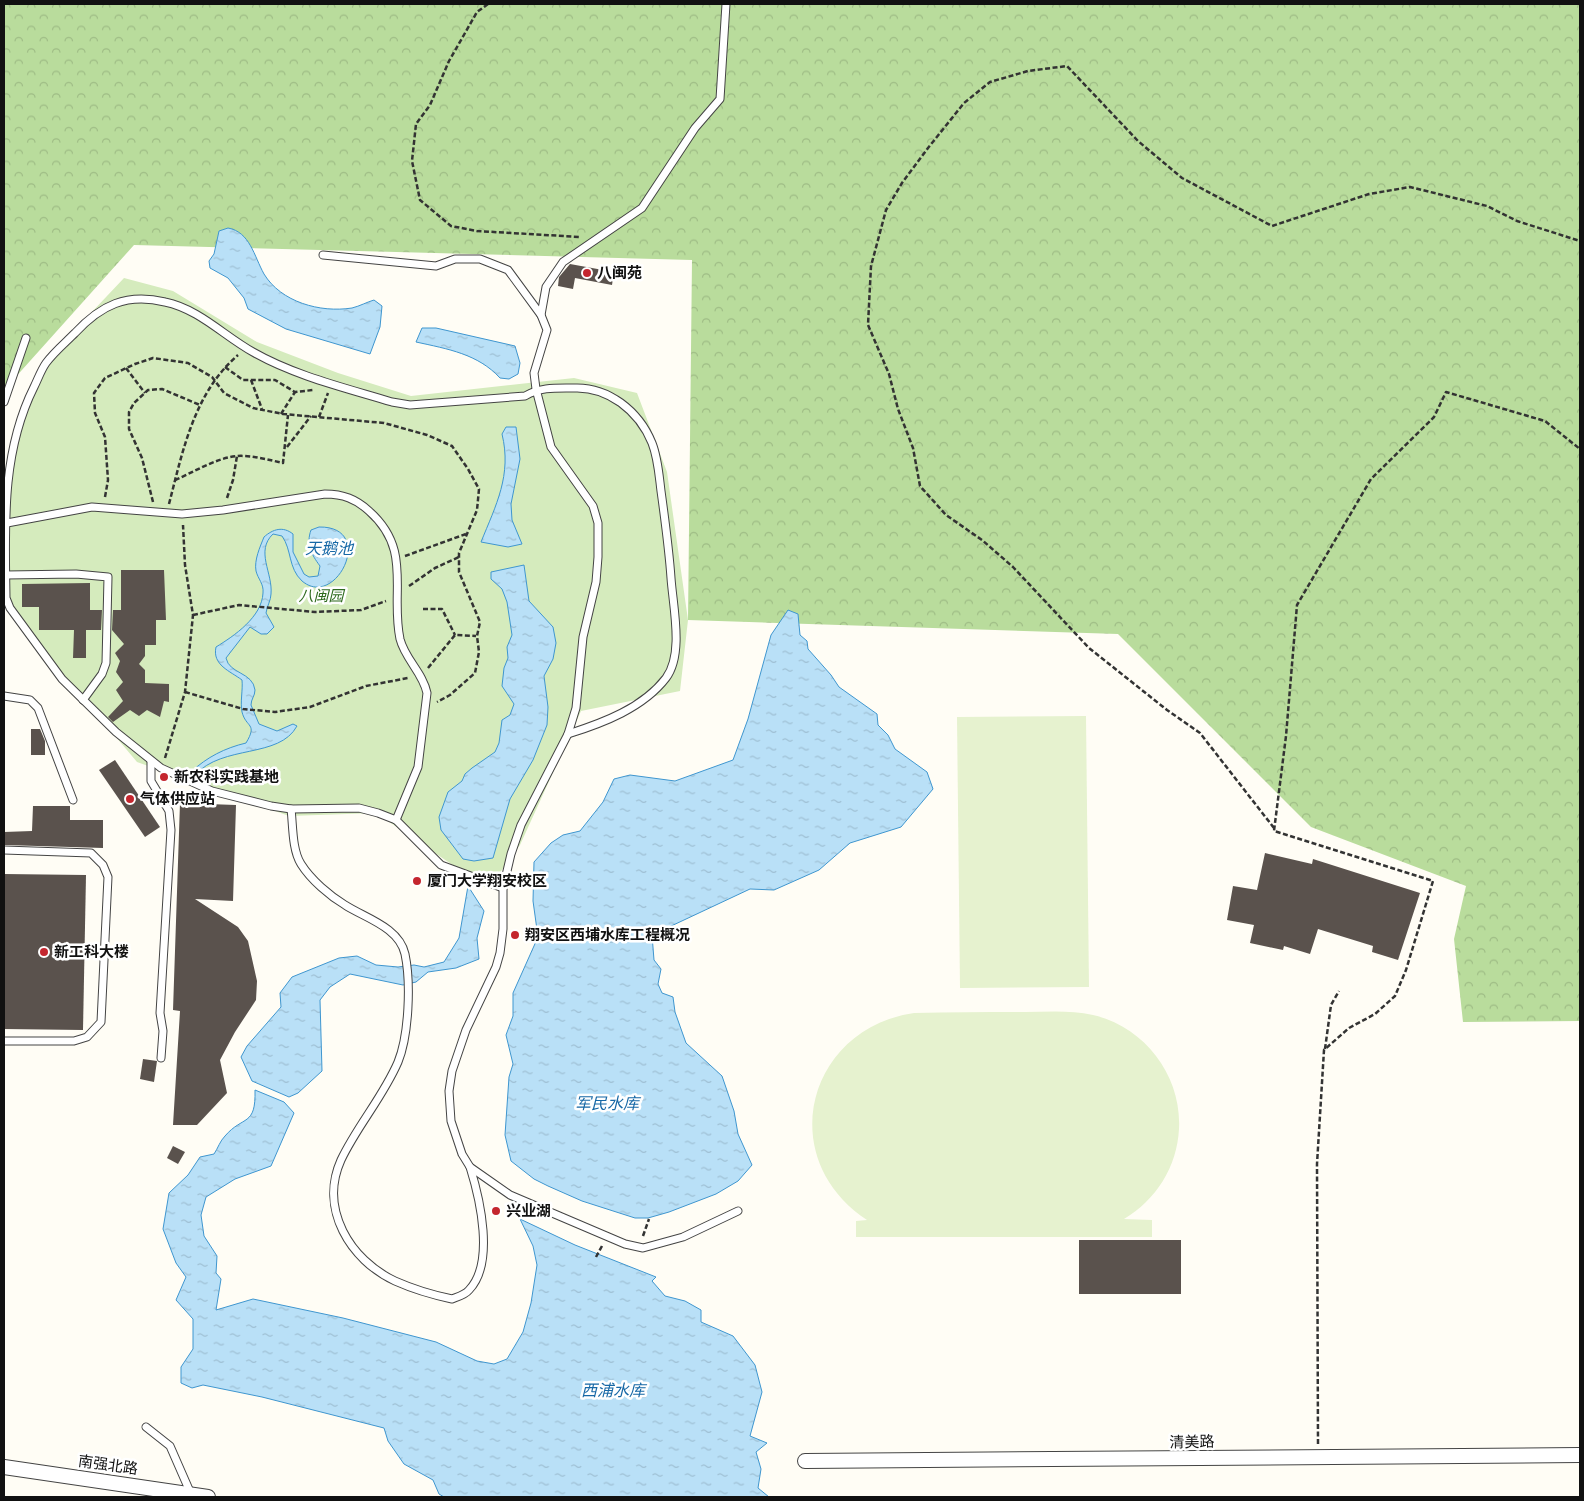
<svg xmlns="http://www.w3.org/2000/svg" width="1584" height="1501" font-family="Bitter,'Noto Sans SC',serif">
	<style>
		.forest { fill: url(#forest-crowns) }
		.garden { fill: #d5ebbd }
		.pitch { fill: #e6f2cf }
		.water { fill: url(#water-ripples); stroke: #3f96cf }
		.building { fill: #5a524d }
		.lines { fill: none; stroke-linecap: round; stroke-linejoin: round }
		.lane-casing { stroke: #444; stroke-width: 9 }
		.street-casing { stroke: #444; stroke-width: 16 }
		.path { stroke: #333; stroke-width: 2.5; stroke-dasharray: 5 2.5; stroke-linecap: butt }
		.lane { stroke: #fff; stroke-width: 7 }
		.street { stroke: #fff; stroke-width: 14 }
		.poi-dot { fill: #c4262e; stroke: #fff; stroke-width: 2 }
		.labels { text-anchor: middle; dominant-baseline: central; stroke-width: 5; stroke-linejoin: round; paint-order: stroke }
		.poi-label { font-size: 15px; font-weight: bold; fill: #111; stroke: #fff; text-anchor: start }
		.park-label { font-size: 15px; font-style: italic; fill: #2f6b1f; stroke: #fff }
		.street-label { font-size: 15px; fill: #111; stroke: #fff }
		.water-label { font-size: 16px; font-style: italic; fill: #1768a6; stroke: #fff }
	</style>
	<defs>
		<pattern id="forest-crowns" width="20" height="18" patternUnits="userSpaceOnUse" patternTransform="scale(1.25)"><rect width="20" height="18" fill="#b9dc9c"/><path d="M2 6a3 3 0 1 1 6 0M12 15a3 3 0 1 1 6 0" fill="none" stroke="#9ebc85"/></pattern>
		<pattern id="water-ripples" width="26" height="14" patternUnits="userSpaceOnUse" patternTransform="scale(1.25)"><rect width="26" height="14" fill="#b9e0f7"/><path d="M2 4q2-2 4 0t4 0M15 11q2-2 4 0t4 0" fill="none" stroke="#9ebfd3"/></pattern>
	</defs>
	<rect width="100%" height="100%" fill="#fffdf5"/>
	<polygon class="forest" points="4,4 1580,4 1580,1021 1463,1022 1454,939 1466,886 1311,827 1118,634 688,620 692,260 134,245 4,390"/>
	<polygon class="garden" points="124,278 173,291 257,342 338,373 411,396 574,378 637,393 667,472 688,620 680,691 581,711 520,845 488,889 376,813 289,816 137,762 10,611 4,546 4,475 38,369"/>
	<g class="pitch">
		<polygon points="1086,716 1089,987 960,988 957,717"/>
		<path d="M914 1013C951 1012 988 1012 1025 1012 1047 1012 1071 1010 1093 1015 1145 1027 1182 1076 1179 1129 1177 1167 1156 1200 1124 1219L1152 1220V1237H856V1221L867 1220C774 1159 806 1029 914 1013Z"/>
	</g>
	<g class="water">
		<path d="M228 228C250 232 254 256 264 274 281 302 320 313 352 308 360 306 367 302 374 300L382 306 380 327 370 354 286 329 248 309 244 298 228 278 210 268 209 261 214 254 219 231Z"/>
		<path d="M422 328H436L515 346 520 363 518 374 509 379 500 378C478 354 448 349 416 342Z"/>
		<path d="M506 427H516L520 459 511 504 512 520 522 544 508 547 481 542C496 505 512 475 502 434Z"/>
		<path d="M319 527C377 526 336 610 302 581 288 568 292 550 282 536L273 534C255 551 273 573 271 594 271 600 267 606 266 613L274 627 267 634H261L250 627 226 658C229 674 253 672 255 690 255 696 251 699 251 705L259 724 277 731 293 724 297 726C279 759 223 744 195 775L191 772C207 757 225 748 246 743 258 723 246 728 242 712 240 702 243 690 242 680 230 671 212 665 216 647 234 636 262 617 263 593 264 584 258 579 256 571 254 560 260 547 264 537 273 529 283 526 293 534V552L304 574 309 577 318 576 320 566C311 554 306 544 311 530Z"/>
		<polygon points="524,565 529,601 553,627 556,643 553,659 544,676 548,707 547,725 533,760 510,799 493,858 474,861 463,859 441,830 439,817 448,792 462,781 465,774 472,768 495,752 499,743 502,720 510,715 514,704 502,686 504,668 508,658 507,647 512,635 507,602 502,589 491,579 491,572"/>
		<polygon points="788,610 798,614 800,635 807,641 808,649 831,675 839,687 877,714 878,725 888,735 895,749 927,772 933,789 901,827 850,843 819,870 774,890 750,889 652,935 654,960 661,969 658,984 662,993 673,997 675,1012 686,1043 722,1076 734,1111 738,1134 752,1165 738,1181 716,1194 669,1212 648,1218 635,1218 582,1201 548,1186 534,1179 511,1161 505,1135 509,1077 513,1064 506,1035 513,1016 513,993 538,937 533,901 534,862 551,843 563,835 580,831 603,802 614,779 630,775 675,781 733,760 748,719 771,635"/>
		<polygon points="468,886 484,911 477,938 479,959 456,968 428,972 416,982 403,985 350,974 330,987 320,1000 322,1071 298,1093 289,1097 252,1081 241,1057 247,1046 281,1007 280,993 292,977 339,958 357,956 376,965 398,967 414,965 424,967 444,962 459,938"/>
		<path d="M255 1090 284 1102 294 1113 271 1166 235 1179 206 1197 201 1215 204 1236 217 1256 216 1273 221 1279 216 1310 253 1299 343 1318 436 1342 477 1361 494 1364 507 1359 523 1332 531 1303 537 1265 533 1246 520 1219 575 1245 656 1277 652 1281 665 1296 685 1301 701 1310V1322L733 1336 755 1365 762 1392 750 1436 767 1443 756 1452 761 1469 758 1488 769 1497H444L439 1494 433 1480 404 1464 388 1441 384 1428 262 1397 203 1385 192 1388 181 1383V1367L193 1349V1319L176 1300 186 1277 176 1263 163 1229 169 1193 188 1175 200 1157 214 1154C218 1148 220 1141 225 1136 243 1115 256 1127 255 1090Z"/>
	</g>
	<g class="building">
		<polygon points="570,264 614,272 612,285 575,278 573,289 558,286 559,277"/>
		<polygon points="121,570 164,570 166,620 156,620 156,645 145,645 145,656 139,664 145,670 145,683 169,684 169,702 164,701 160,717 147,710 139,716 130,710 113,722 108,717 123,701 116,690 123,682 116,672 120,661 115,653 124,644 112,630 113,610 121,610"/>
		<polygon points="90,583 90,610 102,610 101,630 86,630 86,658 73,658 74,630 39,630 39,607 22,607 22,584"/>
		<polygon points="31,729 40,729 45,741 45,755 31,755"/>
		<polygon points="115,760 160,827 145,837 99,770"/>
		<polygon points="180,803 236,805 233,901 195,899 238,927 248,941 257,981 256,1000 235,1032 220,1060 227,1093 197,1125 173,1125 180,1011 173,1010"/>
		<polygon points="33,806 70,806 70,820 103,820 103,848 5,845 4,832 32,831"/>
		<polygon points="1265,853 1312,864 1313,859 1420,893 1398,960 1372,952 1373,946 1318,929 1310,954 1284,946 1283,950 1250,943 1254,925 1227,920 1233,886 1257,890"/>
		<polygon points="4,874 86,875 83,1030 4,1029"/>
		<polygon points="143,1059 157,1061 154,1082 140,1079"/>
		<polygon points="173,1146 185,1152 178,1164 167,1158"/>
		<rect x="1079" y="1240" width="102" height="54"/>
	</g>
	<g class="lines">
		<g class="lane-casing">
			<g id="lane">
				<polyline points="726,4 720,99 695,128 642,208 563,262 546,287 541,315 547,330 534,373 536,389 551,447 593,506 598,523 598,557 596,582 583,637 576,708 568,734 521,825 511,854 503,888 503,929 500,953 496,967 466,1030 452,1071 449,1091 451,1121 462,1154 470,1167 510,1195 625,1244 643,1248 683,1237 738,1211"/>
				<polyline points="323,255 436,266 455,259 480,259 508,270 541,315"/>
				<polyline points="4,402 26,338"/>
				<path d="M7 523 92 507 182 514 223 510 325 494C343 494 356 499 369 511 413 550 390 591 400 639 405 659 423 673 427 693L418 767 396 820"/>
				<polyline points="6,575 76,574 108,577 106,663 102,674 83,700"/>
				<polyline points="4,696 30,700 38,708 73,800"/>
				<polyline points="151,761 151,781 169,811 171,830 160,1013 163,1031 161,1058"/>
				<path d="M291 809C293 825 292 850 301 864 311 880 330 896 345 905 365 918 399 927 405 954 411 983 409 1035 398 1062 383 1097 357 1126 341 1160 319 1209 350 1260 395 1281 413 1289 433 1295 452 1299 457 1297 465 1295 469 1290 495 1263 480 1199 470 1167"/>
				<polyline points="4,850 91,853 103,865 108,877 101,1022 87,1037 74,1041 4,1041"/>
				<path d="M503 888 441 865 396 820 378 813 359 808 291 809 271 806 212 791 161 768 116 732 62 679 10 608 6 598C5 526 1 453 34 387 38 379 41 370 46 363 54 352 65 343 75 333 101 305 126 293 165 302 199 309 224 336 253 352 295 376 346 388 392 402L410 405 525 396C540 387 556 388 573 388 608 386 639 411 652 443 658 458 659 475 661 491 665 520 669 549 671 578 673 607 684 654 666 678 643 708 603 723 568 734"/>
				<polyline points="146,1427 170,1446 191,1494"/>
			</g>
		</g>
		<g class="street-casing">
			<g id="street">
				<polyline points="805,1461 1580,1455"/>
				<polyline points="4,1467 208,1497"/>
			</g>
		</g>
		<g class="path">
			<polyline points="488,4 477,12 449,61 430,105 416,124 412,161 420,200 451,226 477,231 580,237"/>
			<polyline points="225,367 243,380 275,380 295,392 313,390"/>
			<polyline points="126,368 145,393"/>
			<polyline points="251,380 262,409"/>
			<polyline points="281,414 295,392"/>
			<polyline points="319,417 328,393"/>
			<polyline points="287,447 311,416"/>
			<path d="M175 480C194 472 216 458 237 456 252 455 269 460 283 463L288 415"/>
			<polyline points="105,497 108,480 105,437 95,413 94,393 105,378 135,364 153,358 188,363 212,377 224,393 253,408 283,414 384,423 427,435 452,446 468,469 479,489 477,510 459,553 459,572 480,622 477,636 479,652 475,673 450,695 437,702"/>
			<polyline points="227,498 233,480 237,456"/>
			<polyline points="153,502 142,458 129,429 129,412 134,403 148,390 162,389 200,405"/>
			<path d="M169 504C183 450 194 393 238 355"/>
			<polyline points="405,556 466,534"/>
			<polyline points="409,586 435,568 459,557"/>
			<polyline points="423,609 442,609 455,635"/>
			<polyline points="193,615 239,605 315,612 361,610 386,601"/>
			<polyline points="428,668 455,635 476,636"/>
			<polyline points="185,692 243,709 275,712 310,707 366,686 408,678"/>
			<polyline points="165,758 185,692 193,615 185,565 183,525"/>
			<polyline points="1274,828 1200,733 1167,710 1089,648 1013,567 982,540 946,515 920,486 913,448 898,409 889,374 868,325 871,266 886,210 902,183 928,148 964,103 990,82 1028,71 1067,66 1138,141 1182,178 1272,226 1369,194 1410,187 1487,206 1517,221 1580,241"/>
			<polyline points="1325,1049 1331,1005 1339,991"/>
			<polyline points="643,1236 649,1219"/>
			<polyline points="596,1257 602,1246"/>
			<polyline points="1318,1444 1317,1164 1324,1050 1349,1028 1375,1014 1395,996 1406,970 1433,881 1274,831 1286,736 1297,605 1371,479 1434,417 1446,392 1545,421 1580,449"/>
		</g>
		<use href="#lane" class="lane"/>
		<use href="#street" class="street"/>
	</g>
	<g class="poi-dot">
		<circle cx="587" cy="273" r="5"/>
		<circle cx="164" cy="777" r="5"/>
		<circle cx="130" cy="799" r="5"/>
		<circle cx="417" cy="881" r="5"/>
		<circle cx="515" cy="935" r="5"/>
		<circle cx="44" cy="952" r="5"/>
		<circle cx="496" cy="1211" r="5"/>
	</g>
	<g class="labels">
		<g class="poi-label">
			<text x="597" y="273">八闽苑</text>
			<text x="174" y="777">新农科实践基地</text>
			<text x="140" y="799">气体供应站</text>
			<text x="427" y="881">厦门大学翔安校区</text>
			<text x="525" y="935">翔安区西埔水库工程概况</text>
			<text x="54" y="952">新工科大楼</text>
			<text x="506" y="1211">兴业湖</text>
		</g>
		<g class="park-label">
			<text x="321" y="596">八闽园</text>
		</g>
		<g class="street-label">
			<text transform="translate(1192 1442) rotate(-1)">清美路</text>
			<text transform="translate(108 1465) rotate(8)">南强北路</text>
		</g>
		<g class="water-label">
			<text x="329" y="548">天鹅池</text>
			<text x="607" y="1103">军民水库</text>
			<text x="613" y="1390">西浦水库</text>
		</g>
	</g>
	<rect width="1584" height="1501" fill="none" stroke="#111111" stroke-width="10"/>
</svg>
